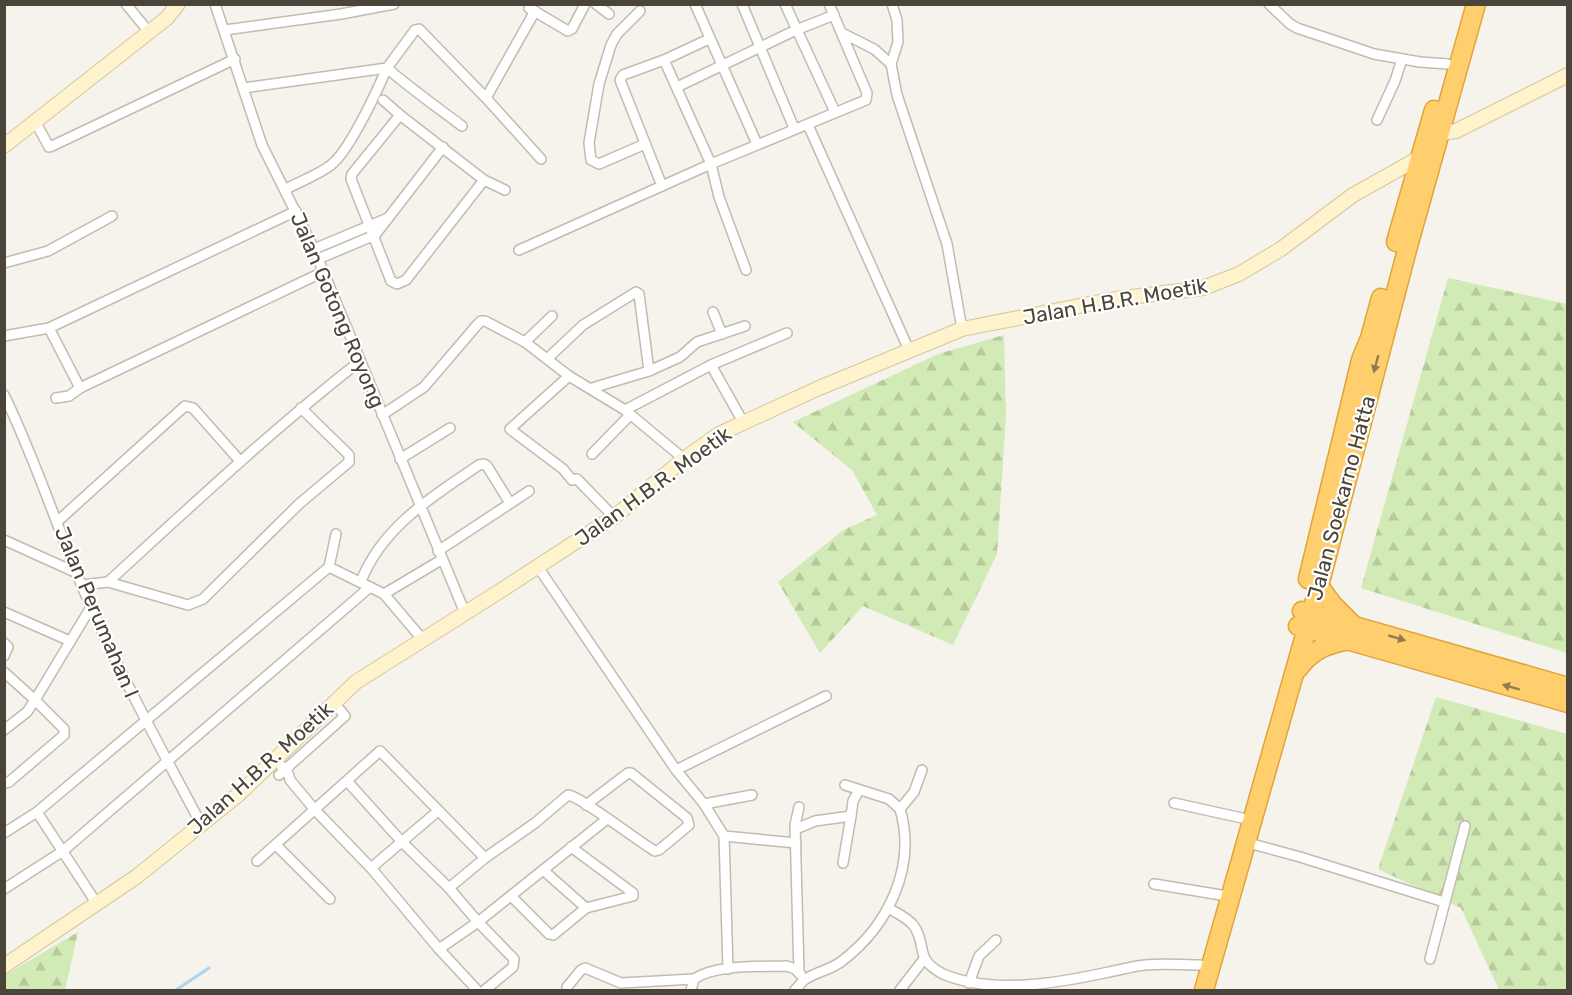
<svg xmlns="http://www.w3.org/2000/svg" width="1572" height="995" font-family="Rubik,sans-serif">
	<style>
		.forest { fill: url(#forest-firs) }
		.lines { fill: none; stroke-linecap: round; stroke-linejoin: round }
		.stream { stroke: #a9d4f2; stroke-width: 3 }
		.street-casing { stroke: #c2bbae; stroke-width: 12 }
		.secondary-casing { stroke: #d6c79b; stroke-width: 16 }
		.highway-casing { stroke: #e0a43c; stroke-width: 21 }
		.street { stroke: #fff; stroke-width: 9 }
		.secondary { stroke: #fff3cd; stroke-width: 14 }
		.highway { stroke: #ffcf6e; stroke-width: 18 }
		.oneway { fill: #937c4e }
		.labels { text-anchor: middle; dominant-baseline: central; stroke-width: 4.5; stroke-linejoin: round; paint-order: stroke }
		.street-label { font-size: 21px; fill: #4b4439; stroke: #fff }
	</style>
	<defs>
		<pattern id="forest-firs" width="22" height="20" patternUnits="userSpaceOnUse" patternTransform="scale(1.5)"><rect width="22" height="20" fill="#d2eab5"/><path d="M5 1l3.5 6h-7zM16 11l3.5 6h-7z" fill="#b6ca9c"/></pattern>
	</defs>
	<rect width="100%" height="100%" fill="#f6f3ec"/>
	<g class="forest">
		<polygon points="1448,278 1567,304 1567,653 1361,588"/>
		<polygon points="1004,335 1006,416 997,554 953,645 863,606 820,653 778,582 845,529 877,515 852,470 793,422 938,354"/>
		<polygon points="1436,697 1567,734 1567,990 1499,990 1461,908 1378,869"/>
		<polygon points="78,932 65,990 5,990 5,975"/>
	</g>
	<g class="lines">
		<polyline class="stream" points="176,990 209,968"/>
		<g class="street-casing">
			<g id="street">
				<polyline points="126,4 149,32"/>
				<polyline points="215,4 262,145 314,249 465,613"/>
				<polyline points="531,4 529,8 568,31 572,29 585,4"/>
				<polyline points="596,4 609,14"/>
				<polyline points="695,4 757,144"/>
				<polyline points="742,4 794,128"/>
				<polyline points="785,4 835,112"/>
				<polyline points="892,4 897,20 898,42 891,64 897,95 947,244 962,329"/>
				<polyline points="1269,4 1290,24 1297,28 1374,54 1420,62 1448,64"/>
				<polyline points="640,11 617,34 611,45 599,84 589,143 591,160 599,164 645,144"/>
				<polyline points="225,30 341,14 394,4"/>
				<polyline points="842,33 874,49 891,64"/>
				<polyline points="664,60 711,164 719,197 746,270"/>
				<polyline points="677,87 796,30 834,15"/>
				<polyline points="243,88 387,68 415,30 419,29 486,98 541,159"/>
				<polyline points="486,98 535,11"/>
				<polyline points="383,100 400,115"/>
				<polyline points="1377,120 1395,81 1402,59"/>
				<polyline points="35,121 49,147 52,146 235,59"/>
				<polyline points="808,125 909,350"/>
				<polyline points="484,180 406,280 397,284 391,281 351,179 352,174 400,115 484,180 505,190"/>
				<polyline points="662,186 620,80 623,75 664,60 709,39"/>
				<path d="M286 189C301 181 318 175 331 165 350 150 377 91 387 68 411 89 437 107 462 126"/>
				<polyline points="314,249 388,218"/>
				<polyline points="519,250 711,164 866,100 867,93 829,4"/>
				<polyline points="318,259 375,235 443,147"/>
				<polyline points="4,263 48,251 112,216"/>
				<polyline points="713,312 722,334"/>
				<polyline points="49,328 80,388 323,272"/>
				<polyline points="4,336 49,328 296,211"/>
				<polyline points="525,342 552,316"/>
				<polyline points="547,359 583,325 636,292 639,294 649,371"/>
				<polyline points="711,365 743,422"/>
				<polyline points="569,376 510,429 563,469 572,480 577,479 614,517"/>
				<polyline points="592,388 649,371 680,357 697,342 745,326"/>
				<path d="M4 395C38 464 60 538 91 607 124 682 163 752 201 824"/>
				<polyline points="56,398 69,396 80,388"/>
				<polyline points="625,410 711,365 787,333"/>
				<polyline points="382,415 424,387 477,325 481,321 485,321 525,342 569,376 625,410 684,459"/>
				<polyline points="592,454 630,415"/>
				<polyline points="400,459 450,428"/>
				<polyline points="58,521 185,406 193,408 240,461"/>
				<polyline points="4,540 77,573"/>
				<polyline points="438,551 529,491"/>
				<polyline points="329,567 336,534"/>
				<polyline points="538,567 676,770"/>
				<path d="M361 581C383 526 432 497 479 465L484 464 487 466 510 503"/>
				<path d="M108 582C191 506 272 430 360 361"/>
				<polyline points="82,585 108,582 188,605 203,599 299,504 349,462 349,455 301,408"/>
				<polyline points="384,594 441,560"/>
				<polyline points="4,612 70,641"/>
				<polyline points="4,643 8,647 4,656"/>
				<polyline points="4,672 35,700 27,712 4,730"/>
				<polyline points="276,760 288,773 290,780 315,810 371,868 439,949 477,990"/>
				<polyline points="279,775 345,716 333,702"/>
				<polyline points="347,781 402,842 449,888 478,922 514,959 513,967 485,990"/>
				<polyline points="4,783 9,782 64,735 64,729 35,700 91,607"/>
				<polyline points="1174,803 1242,818"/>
				<polyline points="704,804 752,795"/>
				<polyline points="799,807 795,825 799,973"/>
				<polyline points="900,809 914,792 922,770"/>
				<polyline points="37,812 97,904"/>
				<polyline points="796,829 815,821 851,816 853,801 859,790"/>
				<polyline points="4,833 37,812 329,567 384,594 423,640"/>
				<polyline points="724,836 796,843"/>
				<polyline points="1245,842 1300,857 1444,902"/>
				<polyline points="276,845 330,899"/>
				<polyline points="257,861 380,751 485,858"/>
				<polyline points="843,863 851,816"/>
				<polyline points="371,868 438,811"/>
				<polyline points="543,870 586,908"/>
				<polyline points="1154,884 1221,895"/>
				<path d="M449 888 485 858 535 823 568 795C580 796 639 842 655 851L659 850 689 825 687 818 631 773H628L586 805"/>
				<polyline points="4,889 63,851 370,587"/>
				<polyline points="511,896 549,934 553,935 586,908 633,896 633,893 571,847"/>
				<path d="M888 908C897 913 908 918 914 926 928 947 913 958 943 974 993 995 1058 983 1109 972 1121 970 1133 966 1145 965 1163 963 1182 965 1200 965"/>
				<polyline points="439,949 478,922 607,819"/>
				<polyline points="1430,959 1465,826"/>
				<polyline points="728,969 724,836 704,804 676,770 826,696"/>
				<polyline points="969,983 979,956 996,940"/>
				<polyline points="567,987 581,970 585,968 621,983 694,979"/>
				<path d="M691 990 694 979C716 964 761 967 787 966L795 969 801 975"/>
				<path d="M795 990C798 987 801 983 804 980 815 972 831 970 842 961 888 926 917 867 900 809L889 799 845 785"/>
				<polyline points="900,990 924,959"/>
			</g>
		</g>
		<g class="secondary-casing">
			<g id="secondary">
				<polyline points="1440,133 1456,131 1568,75"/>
				<polyline points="4,146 167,18 178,4"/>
				<polyline points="4,966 136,877 239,794 356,682 497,593 614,517 684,459 719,434 819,388 962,329 1115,299 1203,288 1239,274 1281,249 1353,195 1419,158"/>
			</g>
		</g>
		<g class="highway-casing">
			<g id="highway">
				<polyline points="1396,242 1434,110"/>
				<polyline points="1308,579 1361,360 1370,338 1381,298"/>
				<polyline points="1319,586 1333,605 1351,623"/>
				<polyline points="1302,611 1568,687"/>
				<polyline points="1298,626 1568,703"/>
				<path d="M1298 669C1310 652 1324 645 1345 641"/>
				<polyline points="1204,990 1319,586 1408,246 1476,4"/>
			</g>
		</g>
		<use href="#street" class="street"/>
		<use href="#secondary" class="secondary"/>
		<use href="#highway" class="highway"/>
	</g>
	<defs><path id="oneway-solid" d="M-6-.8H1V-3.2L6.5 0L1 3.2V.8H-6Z" transform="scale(1.5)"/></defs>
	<g class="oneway">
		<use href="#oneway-solid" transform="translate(1376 364) rotate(105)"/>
		<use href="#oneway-solid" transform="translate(1397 638) rotate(16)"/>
		<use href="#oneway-solid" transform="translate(1511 687) rotate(-164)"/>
	</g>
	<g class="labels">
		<g class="street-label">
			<text transform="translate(1115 301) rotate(-10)">Jalan H.B.R. Moetik</text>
			<text transform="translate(338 310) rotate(67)">Jalan Gotong Royong</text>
			<text transform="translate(653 486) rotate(-36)">Jalan H.B.R. Moetik</text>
			<text transform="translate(1341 498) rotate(-75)">Jalan Soekarno Hatta</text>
			<text transform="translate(97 612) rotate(67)">Jalan Perumahan I</text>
			<text transform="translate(260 768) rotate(-42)">Jalan H.B.R. Moetik</text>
		</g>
	</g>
	<rect width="1572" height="995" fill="none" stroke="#4b4439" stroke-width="12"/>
</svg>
